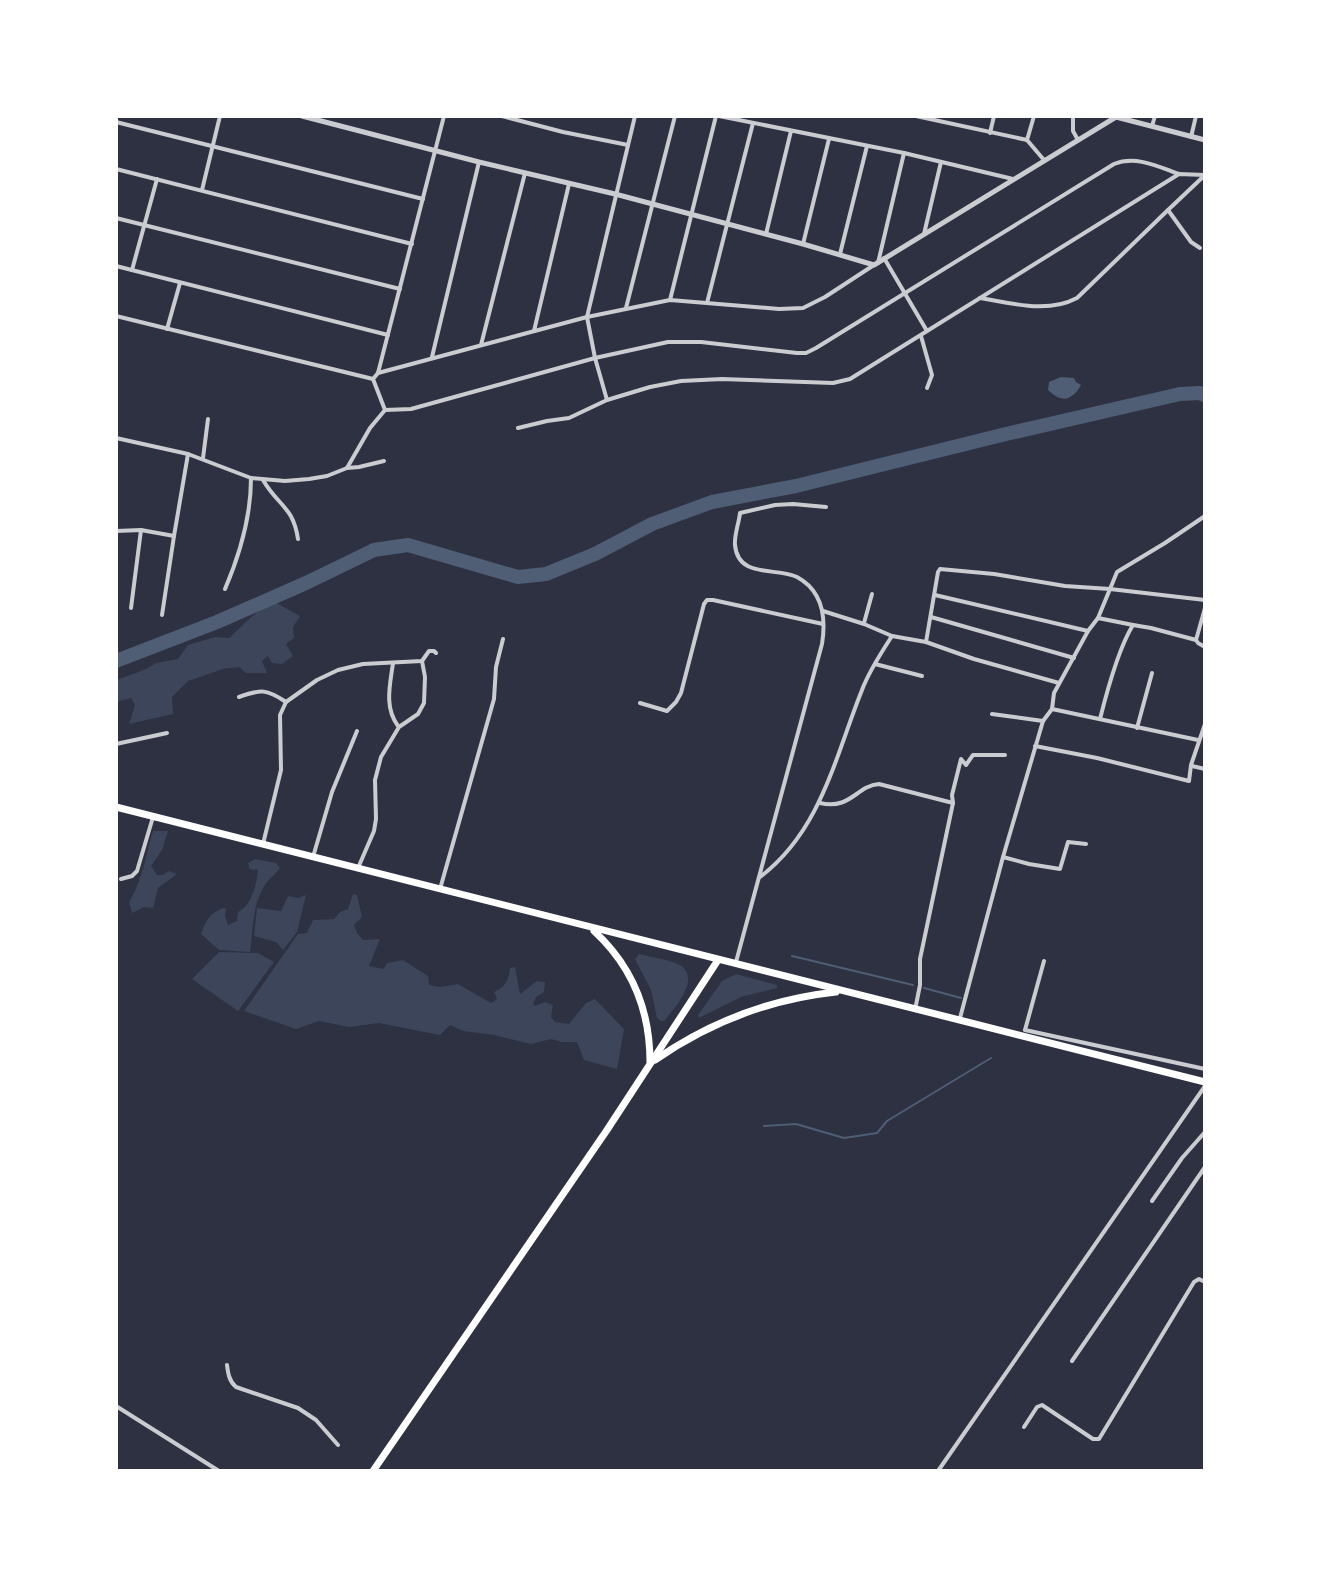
<svg xmlns="http://www.w3.org/2000/svg" width="1321" height="1587" font-family="'Sofia Sans Condensed',sans-serif">
	<style>
		.green { fill: #3c4559 }
		.water { fill: #4f5d75 }
		.lines { fill: none; stroke-linecap: round; stroke-linejoin: round }
		.stream { stroke: #4f5d75; stroke-width: 2 }
		.river { stroke: #4f5d75; stroke-width: 14 }
		.minor { stroke: #caccd0; stroke-width: 4 }
		.tertiary { stroke: #caccd0; stroke-width: 5 }
		.primary { stroke: #fff; stroke-width: 7 }
	</style>
	<rect width="100%" height="100%" fill="#2d3142"/>
	<g class="green">
		<path d="M275 602 300 616 293 627 294 638 286 644 293 656 282 664 272 663 268 656 262 661 267 673H246L239 667 223 669 188 681 172 697 173 714 129 724 135 705 131 698 116 702V680L144 670 156 663 178 659 188 645 215 637 229 638C246 623 253 612 275 602Z"/>
		<path d="M153 831H168L162 850 151 866 157 875H163L169 871 177 874 158 888 153 908 144 907 132 913 129 902C142 882 146 854 153 831Z"/>
		<path d="M255 859 276 863 280 868C276 874 271 877 267 882 252 902 253 929 250 952L219 950 201 934C206 920 210 913 223 908L226 909 225 916 228 925 237 921 238 912C252 905 256 885 258 870L250 869 248 863Z"/>
		<path d="M353 894 357 895 362 917 354 925 357 933 363 940 380 939 369 966 384 969 387 963 403 960 428 976 429 985 440 987 458 984 491 1003 497 999 494 992C505 988 509 980 510 968L515 967 520 994 537 981 545 982 544 992 536 997 533 1004 535 1006 545 1002 553 1005 551 1017 555 1022 569 1024 586 1003 595 999 624 1029 617 1069 584 1060 577 1042H562L551 1039 531 1044 494 1035 463 1031 450 1025 440 1035 379 1023 349 1027 319 1021 296 1029 244 1011 298 934 307 933 313 920 334 919 340 912 348 909Z"/>
		<polygon points="306,895 297,932 283,950 276,942 254,936 257,908 281,911 288,896 298,898"/>
		<polygon points="219,952 258,953 274,962 238,1011 192,979"/>
		<path d="M639 954C651 957 666 959 678 964 703 977 675 1008 664 1021H661L657 1018 651 990 635 959Z"/>
		<polygon points="736,974 777,985 777,988 741,997 699,1018 698,1015 722,981"/>
	</g>
	<path class="water" d="M1061 377 1074 378 1076 382 1081 385C1073 400 1062 404 1048 390L1049 382Z"/>
	<g class="lines">
		<g class="stream">
			<polyline points="792,956 913,985"/>
			<polyline points="924,988 961,998"/>
			<polyline points="764,1126 796,1124 844,1138 877,1133 887,1121 991,1058"/>
		</g>
		<polyline class="river" points="116,661 217,622 306,583 374,550 408,545 518,577 546,574 595,554 652,524 712,502 796,486 1006,434 1180,394 1199,393 1205,395"/>
		<g class="minor">
			<polyline points="502,116 563,132 628,145"/>
			<polyline points="719,116 904,153 1013,179"/>
			<polyline points="916,116 1027,140"/>
			<polyline points="1034,116 1027,140 1044,160"/>
			<polyline points="1073,116 1073,131 1078,140"/>
			<polyline points="116,122 423,199"/>
			<polyline points="1152,126 1155,116"/>
			<polyline points="990,133 994,116"/>
			<polyline points="1191,137 1196,116"/>
			<polyline points="116,169 412,244"/>
			<polyline points="202,190 220,116"/>
			<polyline points="116,218 400,289"/>
			<polyline points="766,234 791,131"/>
			<polyline points="924,234 941,162"/>
			<polyline points="803,244 829,139"/>
			<polyline points="1200,248 1191,242 1168,210 1205,175"/>
			<polyline points="840,254 867,146"/>
			<polyline points="884,258 927,331"/>
			<polyline points="878,263 904,153"/>
			<polyline points="116,266 388,335"/>
			<polyline points="132,270 157,179"/>
			<path d="M980 298C1012 303 1047 314 1077 298L1168 210"/>
			<polyline points="670,300 716,116"/>
			<polyline points="707,303 753,123"/>
			<polyline points="626,308 675,116"/>
			<polyline points="116,316 373,379"/>
			<polyline points="167,329 180,283"/>
			<polyline points="534,331 569,184"/>
			<polyline points="921,336 932,375 927,388"/>
			<polyline points="481,345 525,173"/>
			<polyline points="432,357 479,162"/>
			<polyline points="378,373 587,317 670,300 779,309 803,308 825,297 874,265"/>
			<polyline points="373,379 378,373 444,116"/>
			<polyline points="607,400 595,358 587,317 635,116"/>
			<path d="M385 410 411 409 595 358 668 342H701L797 353H806L816 348 1114 164C1136 155 1159 167 1179 174"/>
			<polyline points="518,428 547,421 569,418 607,400 650,387 681,381 722,379 833,383 850,379 1179,174 1205,175"/>
			<polyline points="116,438 188,454 251,478 285,481 309,479 327,476 347,468 370,428 385,410 373,379"/>
			<polyline points="203,458 208,419"/>
			<polyline points="347,468 359,467 384,461"/>
			<path d="M263 480C278 506 293 506 298 539"/>
			<polyline points="116,531 141,530 174,536 188,454"/>
			<path d="M225 589C240 554 251 518 251 478"/>
			<polyline points="935,595 1088,631"/>
			<polyline points="131,608 141,530"/>
			<polyline points="823,611 864,624 892,636 926,642 974,659 1059,683"/>
			<polyline points="162,615 174,536"/>
			<polyline points="931,617 1074,658"/>
			<polyline points="1098,618 1133,625"/>
			<polyline points="864,623 872,594"/>
			<polyline points="1196,640 1198,643 1205,647"/>
			<polyline points="926,642 938,572 940,569 994,574 1065,586 1110,589 1117,572 1165,543 1205,516"/>
			<path d="M393 663C390 685 384 707 398 726"/>
			<polyline points="875,664 922,676"/>
			<path d="M239 697C261 689 267 689 286 702"/>
			<polyline points="640,703 667,711 676,702 681,693 704,604 707,600 713,600 823,624"/>
			<polyline points="1052,709 1198,740"/>
			<polyline points="992,714 1043,721"/>
			<path d="M1100 719C1107 691 1118 649 1133 625L1151 628 1196 640 1205 608"/>
			<polyline points="1137,728 1152,673"/>
			<polyline points="116,744 167,733"/>
			<polyline points="1035,746 1097,758 1189,781 1191,765 1205,724"/>
			<polyline points="1192,766 1205,769"/>
			<path d="M820 803C851 810 856 786 879 784L953 803 920 959V985L915 1010"/>
			<polyline points="953,803 952,795 961,759 966,765 973,755 1005,755"/>
			<polyline points="263,844 281,770 280,715 286,702 317,680 338,670 363,664 422,661 429,651 434,651 436,653"/>
			<polyline points="313,857 332,792 357,731"/>
			<polyline points="1003,857 1029,864 1060,869 1068,842 1086,844"/>
			<polyline points="358,868 374,831 376,819 375,780 381,757 399,727 418,714 424,703 425,677 422,661"/>
			<path d="M760 877C821 831 835 757 862 690 869 671 881 653 892 636"/>
			<polyline points="121,879 132,876 137,871 153,817"/>
			<polyline points="440,889 494,699 496,667 503,639"/>
			<path d="M736 962 822 644C826 619 823 591 797 577 777 567 738 579 735 545 734 535 739 523 740 513L775 505 793 504 826 507"/>
			<polyline points="960,1018 1003,857 1043,721 1052,709 1054,693 1088,631 1098,618 1110,589 1205,600"/>
			<polyline points="1025,1030 1205,1069"/>
			<polyline points="1025,1030 1044,961"/>
			<polyline points="1152,1201 1182,1158 1205,1132"/>
			<polyline points="1072,1361 1205,1167"/>
			<path d="M227 1365C228 1373 229 1381 236 1387L298 1408 316 1420 338 1445"/>
			<polyline points="116,1406 219,1471"/>
			<polyline points="1024,1427 1037,1407 1042,1405 1093,1439 1099,1439 1194,1282 1199,1279 1205,1282"/>
			<polyline points="938,1471 1205,1086"/>
		</g>
		<polyline class="tertiary" points="302,116 479,162 615,194 803,244 874,265 1116,117 1205,140"/>
		<g class="primary">
			<polyline points="116,807 1205,1082"/>
			<path d="M594 931C632 966 650 1010 650 1062"/>
			<path d="M655 1060C710 1022 770 999 836 992"/>
			<polyline points="373,1471 607,1130 718,960"/>
		</g>
	</g>
	<rect width="1321" height="1587" fill="none" stroke="#ffffff" stroke-width="236"/>
</svg>
